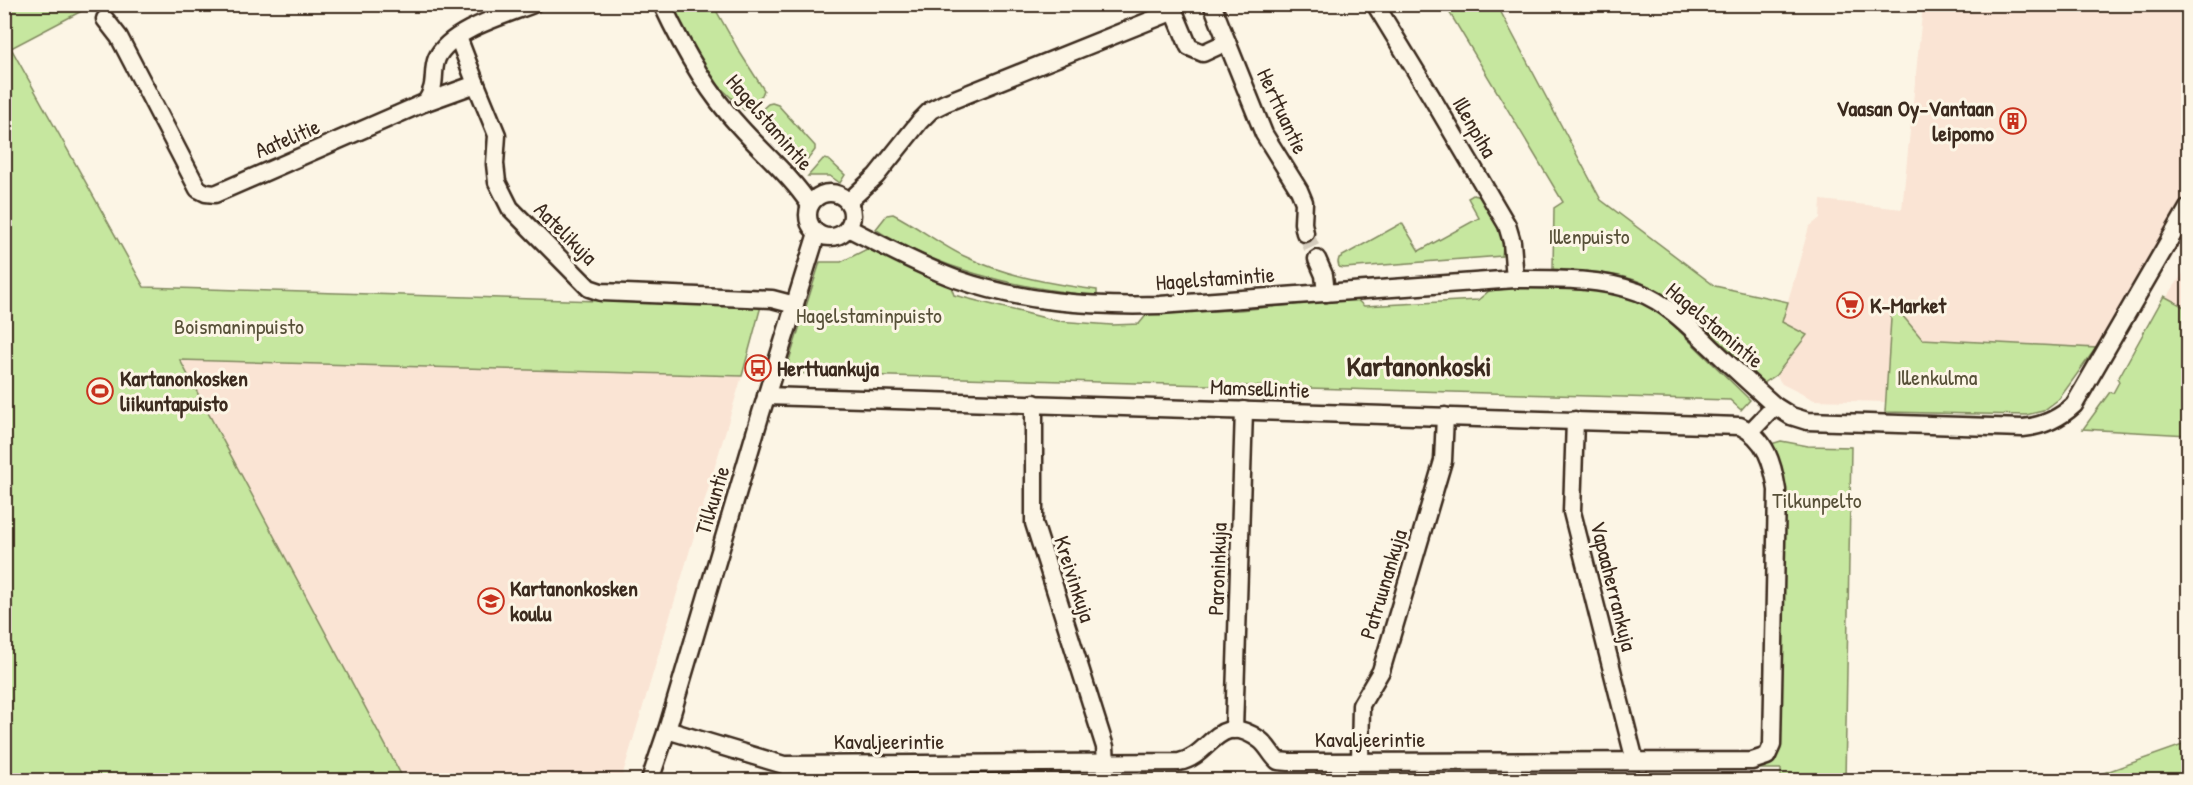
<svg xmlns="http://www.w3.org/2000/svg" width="2193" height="785" font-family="'Patrick Hand',sans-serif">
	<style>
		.built { fill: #fae4d4 }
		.green { fill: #c6e79f; stroke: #80885e; stroke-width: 1.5 }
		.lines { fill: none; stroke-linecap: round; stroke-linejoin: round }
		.minor-tunnel { stroke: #d5ccbd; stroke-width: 16; stroke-dasharray: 16 8; stroke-linecap: butt }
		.minor-casing { stroke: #3b2a1e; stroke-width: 21 }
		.minor { stroke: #fcf5e5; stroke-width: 16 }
		.labels { text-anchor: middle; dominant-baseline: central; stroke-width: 6; stroke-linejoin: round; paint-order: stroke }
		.poi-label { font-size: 22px; font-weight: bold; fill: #3b2a1e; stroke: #fcf5e5; text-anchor: start }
		.street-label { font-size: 22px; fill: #3b2a1e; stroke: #fcf5e5 }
		.park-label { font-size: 22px; fill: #575038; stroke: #fcf5e5 }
		.district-label { font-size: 28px; font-weight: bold; fill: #3b2a1e; stroke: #fcf5e5 }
	</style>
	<rect width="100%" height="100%" fill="#fcf5e5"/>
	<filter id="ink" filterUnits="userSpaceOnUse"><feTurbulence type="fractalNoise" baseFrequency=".0167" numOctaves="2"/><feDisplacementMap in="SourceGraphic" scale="12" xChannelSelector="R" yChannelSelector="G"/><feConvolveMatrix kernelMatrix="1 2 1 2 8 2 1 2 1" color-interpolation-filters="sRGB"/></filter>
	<g filter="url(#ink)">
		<g class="built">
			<polygon points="1923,5 2188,5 2188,192 2096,348 1922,339 1892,304 1885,402 1814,400 1782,384 1776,375 1807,336 1782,322 1809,227 1820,218 1821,200 1902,209"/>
			<polygon points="2188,266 2188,309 2167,297"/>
			<polygon points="179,360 742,376 621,780 404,780"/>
		</g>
		<g class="green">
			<polygon points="5,5 93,5 11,48 144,287 761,306 742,376 180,360 404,780 5,780"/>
			<polygon points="671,5 713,5 739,51 764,90 762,95 744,110 719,86 706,68"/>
			<path d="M1445 5H1497L1601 200 1715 286 1788 302 1782 322 1807 335 1776 375 1764 383C1731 353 1677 294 1635 280 1609 272 1581 271 1553 269L1554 208 1563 202Z"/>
			<polygon points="772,103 778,105 815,146 815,150 809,158 803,161 798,157 759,112 768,104"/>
			<polygon points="823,159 829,160 845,175 840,183 830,176 808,176"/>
			<path d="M1473 195 1482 197C1491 215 1506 235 1502 256L1344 268 1339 267 1338 262 1339 258 1402 223 1419 251 1479 218 1468 198Z"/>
			<path d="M893 214C917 226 939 244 964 256 1006 276 1051 284 1097 290V296C1032 289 967 277 909 248 898 242 886 237 876 229L887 215Z"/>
			<polygon points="867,249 950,284 954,295 1057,321 1112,325 1139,324 1148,313 1239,310 1356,299 1364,306 1478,300 1489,291 1514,288 1593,290 1629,297 1649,307 1670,322 1750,400 1741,410 1730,400 785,373 820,262 841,262"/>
			<polygon points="2164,296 2188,309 2188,435 2083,429 2110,392 2113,393 2119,382 2118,379"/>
			<polygon points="1892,303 1922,339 2096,348 2059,399 2043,411 2026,415 1885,412"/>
			<polygon points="1781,441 1808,446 1851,447 1845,780 1781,780 1781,769 1758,769 1774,759 1778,750 1771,444"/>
			<polygon points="2188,743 2188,780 2084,780"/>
		</g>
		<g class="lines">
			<polyline class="minor-tunnel" points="1305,233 1317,259"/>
			<g class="minor-casing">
				<g id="minor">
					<path d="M662 4C682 47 706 91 739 126 763 153 790 175 810 205"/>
					<polyline points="1171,4 1189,47 1203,53 1227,42 1212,4"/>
					<polyline points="1375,4 1431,96 1507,225 1512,242 1515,279"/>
					<path d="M105 19 119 37 198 189 206 193 215 194 426 102C438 84 431 72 437 58 450 30 506 15 533 4"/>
					<polyline points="458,37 476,84"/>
					<polyline points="1227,42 1264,134 1299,190 1304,202 1303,223 1305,233"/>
					<polyline points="426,102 476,84 497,135 495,164 497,182 510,208 589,288 601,292 772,299 795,305"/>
					<circle cx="830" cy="215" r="22"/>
					<polyline points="848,202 876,176 920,121 931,110 945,103 1174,11"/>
					<path d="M848 228C884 246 918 265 956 279 1022 302 1090 307 1160 305L1515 279C1556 279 1600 278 1638 292 1667 303 1689 326 1711 347 1732 367 1754 387 1775 406L1791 416 1807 421 2023 428C2043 426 2059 419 2074 405L2188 208"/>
					<polyline points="1317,259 1324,275 1326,293"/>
					<polyline points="1034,403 1034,523 1105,747 1106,762"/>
					<polyline points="1575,420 1572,512 1635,761"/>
					<polyline points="1751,431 1775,406"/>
					<path d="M667 730 784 765 1179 762C1212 756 1217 709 1260 740 1268 746 1271 755 1278 761L1289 762 1752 761 1767 756 1772 745 1777 490C1773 464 1766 438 1740 426L766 396"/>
					<polyline points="1234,730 1244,410"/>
					<polyline points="1360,761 1361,705 1381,671 1443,461 1445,416"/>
					<polyline points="650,780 667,730 761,413 817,233"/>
				</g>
			</g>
			<use href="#minor" class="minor"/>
		</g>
	</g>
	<defs>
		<g id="building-ring" transform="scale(1.35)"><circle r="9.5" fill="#fcf5e5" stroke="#c8321e" stroke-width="1.5"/><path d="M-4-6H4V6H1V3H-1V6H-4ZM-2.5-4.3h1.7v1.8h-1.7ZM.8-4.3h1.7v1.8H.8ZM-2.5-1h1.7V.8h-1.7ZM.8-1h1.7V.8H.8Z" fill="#c8321e"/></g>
		<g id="supermarket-ring" transform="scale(1.35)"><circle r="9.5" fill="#fcf5e5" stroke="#c8321e" stroke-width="1.5"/><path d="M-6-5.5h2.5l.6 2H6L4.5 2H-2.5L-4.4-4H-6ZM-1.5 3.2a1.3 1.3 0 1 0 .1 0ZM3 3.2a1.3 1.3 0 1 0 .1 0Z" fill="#c8321e"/></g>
		<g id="bus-ring" transform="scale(1.35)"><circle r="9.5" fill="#fcf5e5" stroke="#c8321e" stroke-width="1.5"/><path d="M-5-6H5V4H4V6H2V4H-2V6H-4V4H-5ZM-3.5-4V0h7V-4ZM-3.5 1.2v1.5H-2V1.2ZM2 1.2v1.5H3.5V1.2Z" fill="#c8321e"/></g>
		<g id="stadium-ring" transform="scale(1.35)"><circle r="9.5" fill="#fcf5e5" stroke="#c8321e" stroke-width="1.5"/><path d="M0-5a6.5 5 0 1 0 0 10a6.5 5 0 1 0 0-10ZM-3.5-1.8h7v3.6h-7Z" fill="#c8321e"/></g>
		<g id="school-ring" transform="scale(1.35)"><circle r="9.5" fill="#fcf5e5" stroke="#c8321e" stroke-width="1.5"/><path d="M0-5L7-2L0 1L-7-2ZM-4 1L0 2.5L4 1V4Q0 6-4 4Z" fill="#c8321e"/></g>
	</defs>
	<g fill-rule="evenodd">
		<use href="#building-ring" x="2013" y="121"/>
		<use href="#supermarket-ring" x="1850" y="305"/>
		<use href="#bus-ring" x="758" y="368"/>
		<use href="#stadium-ring" x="100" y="391"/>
		<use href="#school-ring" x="491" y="601"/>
	</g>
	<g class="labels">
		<g class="poi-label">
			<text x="1994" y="108" text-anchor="end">Vaasan Oy-Vantaan<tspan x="1994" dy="25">leipomo</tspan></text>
			<text x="1870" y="305">K-Market</text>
			<text x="777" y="368">Herttuankuja</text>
			<text x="120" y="378">Kartanonkosken<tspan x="120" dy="25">liikuntapuisto</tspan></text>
			<text x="510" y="588">Kartanonkosken<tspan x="510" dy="25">koulu</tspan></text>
		</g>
		<g class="street-label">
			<text transform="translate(1283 111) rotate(65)">Herttuantie</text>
			<text transform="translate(770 122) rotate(49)">Hagelstamintie</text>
			<text transform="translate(1475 127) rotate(60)">Illenpiha</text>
			<text transform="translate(287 138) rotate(-23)">Aatelitie</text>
			<text transform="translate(566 233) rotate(45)">Aatelikuja</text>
			<text transform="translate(1215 278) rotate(-4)">Hagelstamintie</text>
			<text transform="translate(1715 325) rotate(40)">Hagelstamintie</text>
			<text transform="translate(1260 388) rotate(2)">Mamsellintie</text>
			<text transform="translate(712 500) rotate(-73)">Tilkuntie</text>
			<text transform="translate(1217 569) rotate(-88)">Paroninkuja</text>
			<text transform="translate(1075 579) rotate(72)">Kreivinkuja</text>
			<text transform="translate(1383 584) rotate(-73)">Patruunankuja</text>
			<text transform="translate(1614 586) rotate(76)">Vapaaherrankuja</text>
			<text x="1370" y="739">Kavaljeerintie</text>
			<text x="889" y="741">Kavaljeerintie</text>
		</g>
		<g class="park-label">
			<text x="1589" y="236">Illenpuisto</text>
			<text x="869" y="315">Hagelstaminpuisto</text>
			<text x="239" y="326">Boismaninpuisto</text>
			<text x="1937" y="377">Illenkulma</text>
			<text x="1817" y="500">Tilkunpelto</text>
		</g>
		<g class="district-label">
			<text x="1419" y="366">Kartanonkoski</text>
		</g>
	</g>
	<rect width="2193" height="785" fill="none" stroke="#fcf5e5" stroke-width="24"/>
	<rect x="12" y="12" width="2169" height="761" fill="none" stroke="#3b2a1e" stroke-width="2" filter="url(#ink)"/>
</svg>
